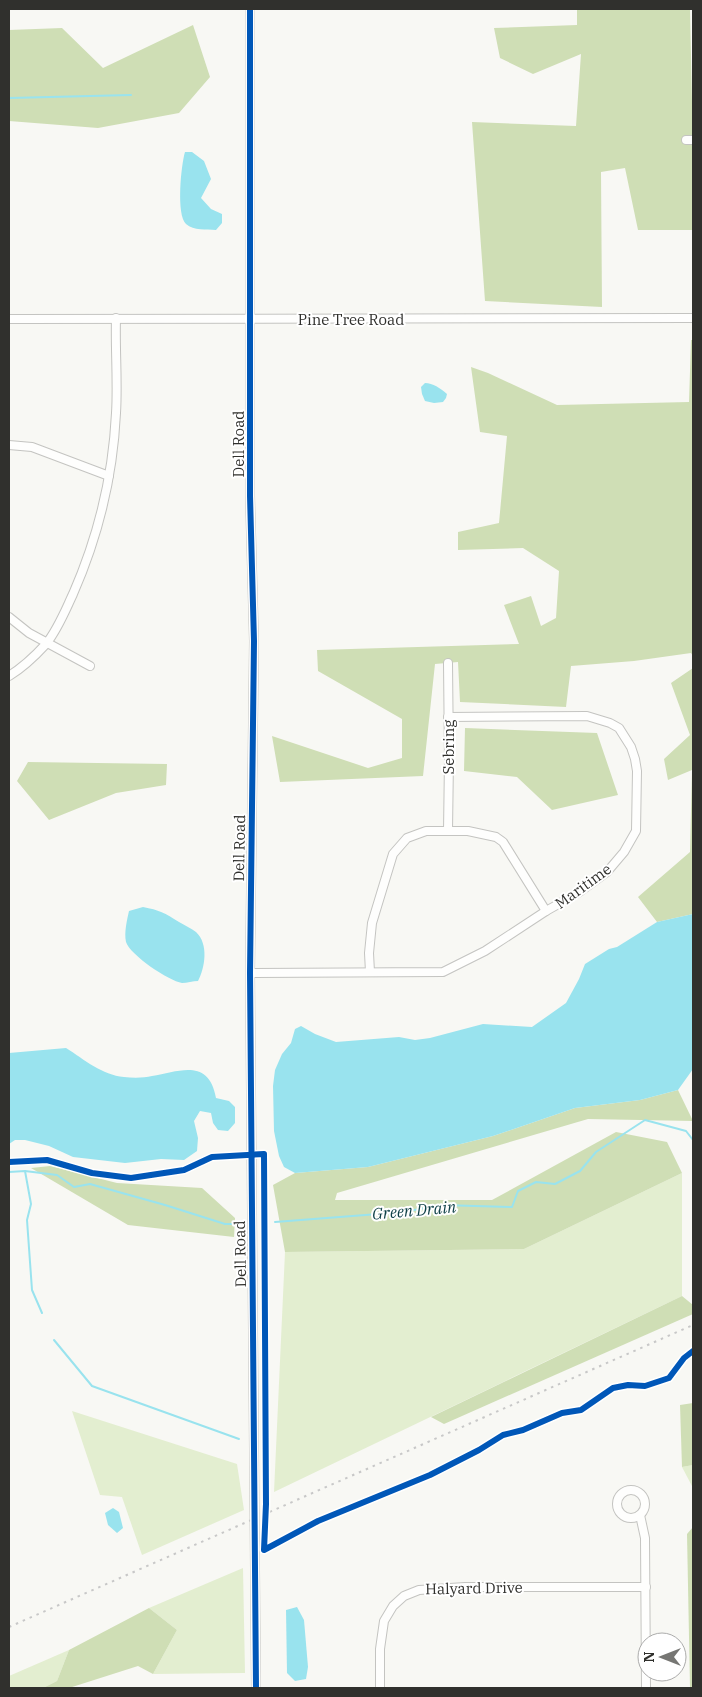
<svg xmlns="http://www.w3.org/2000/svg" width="702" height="1697" font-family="'IBM Plex Serif',serif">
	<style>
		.green { fill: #e3eed0 }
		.forest { fill: #cfdeb5 }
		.water { fill: #99e3ee }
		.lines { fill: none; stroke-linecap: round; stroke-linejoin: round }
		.stream { stroke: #99e3ee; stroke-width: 2 }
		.minor-casing { stroke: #c4c4c1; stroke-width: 10 }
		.minor { stroke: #fefefd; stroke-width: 8 }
		.rail { stroke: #c8c8c8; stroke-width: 2; stroke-dasharray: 2.5 5; stroke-linecap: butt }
		.cycleway-casing { stroke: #fff; stroke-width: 9 }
		.cycleway { stroke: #0057b8; stroke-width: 6 }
		.labels { text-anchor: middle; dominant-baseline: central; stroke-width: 4; stroke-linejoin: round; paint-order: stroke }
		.street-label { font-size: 15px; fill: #30302d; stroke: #fff }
		.water-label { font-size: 16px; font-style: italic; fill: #0d3f46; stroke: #fff }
	</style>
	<rect width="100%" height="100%" fill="#f8f8f4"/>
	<g class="green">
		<polygon points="682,1173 682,1296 274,1492 285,1252 524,1249"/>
		<polygon points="72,1411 237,1464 244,1510 142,1555 122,1497 100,1495"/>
		<polygon points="693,1465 693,1488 682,1467"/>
		<polygon points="243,1568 245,1673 153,1674 177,1630 149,1608"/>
		<polygon points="69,1650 57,1681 43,1688 9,1688 9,1676"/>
	</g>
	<g class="forest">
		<polygon points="577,9 690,9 693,149 693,230 638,230 625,168 601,172 602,307 485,301 472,122 576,126 581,54 533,74 500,58 494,28 577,25"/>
		<polygon points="193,25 210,77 179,113 98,128 9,121 9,30 62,28 103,68"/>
		<polygon points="691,340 693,340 693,656 691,653 634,661 571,666 566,707 460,702 458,662 435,664 423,776 280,782 272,736 368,768 402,758 402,719 318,671 317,650 519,644 504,605 531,596 541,626 556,618 559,571 523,548 458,550 458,532 499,523 507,436 480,432 471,367 488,373 557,405 689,402"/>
		<polygon points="693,668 693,914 657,922 638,897 690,852 692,770 668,780 664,759 690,735 671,683"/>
		<polygon points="465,728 597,733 618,795 552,810 517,777 464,771"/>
		<polygon points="28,762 167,764 166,785 116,793 49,820 17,781"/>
		<polygon points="678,1090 693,1121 588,1119 337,1193 335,1200 492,1200 616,1132 667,1142 682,1173 524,1249 285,1252 273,1185 295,1173 368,1167 493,1136 575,1108 640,1100"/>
		<polygon points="50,1166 117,1183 202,1188 235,1218 234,1237 128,1225 31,1168"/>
		<polygon points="682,1296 693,1305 693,1314 444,1424 431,1417"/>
		<polygon points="693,1403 693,1465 682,1467 680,1405"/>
		<polygon points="693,1527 693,1688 690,1688 687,1534"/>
		<polygon points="149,1608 177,1630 153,1674 138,1666 69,1688 43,1688 57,1681 69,1650"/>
	</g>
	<g class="water">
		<path d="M185 152H192L204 161 211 179 201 198 211 209 222 214V223L216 230C206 229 194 231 186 224 176 215 181 165 185 152Z"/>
		<path d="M425 383C433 383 440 388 447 394L446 398 443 402 434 403 425 401 422 394 421 387Z"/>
		<path d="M143 907C159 910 165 913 179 922 184 925 191 928 196 932 209 944 205 968 198 981 193 981 187 983 182 983 169 981 130 955 126 942 124 932 127 920 129 911Z"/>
		<polygon points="693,914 693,1069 678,1090 640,1100 575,1108 493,1136 368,1167 295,1173 284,1167 279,1156 274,1131 273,1086 275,1070 282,1054 291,1043 295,1029 301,1026 315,1034 336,1042 399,1037 415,1040 430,1038 483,1024 532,1027 566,1003 579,979 585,964 609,949 617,947 657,922"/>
		<path d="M66 1048C85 1060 102 1075 124 1077 133 1078 144 1078 152 1076 180 1071 209 1058 216 1098L229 1101 235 1107V1123L228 1131 218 1130 213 1123 211 1113 200 1111 194 1121 198 1138 197 1151 184 1160 161 1159 125 1163 73 1157 49 1146 25 1140H15L9 1144V1053Z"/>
		<polygon points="113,1508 119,1512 123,1528 117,1533 108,1525 105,1513"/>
		<polygon points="297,1607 304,1620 308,1667 306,1679 295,1681 287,1673 286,1610"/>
	</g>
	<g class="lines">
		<g class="stream">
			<polyline points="9,98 131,95"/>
			<polyline points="25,1171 31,1204 27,1220 32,1290 42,1313"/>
			<polyline points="9,1172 25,1171 57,1175 74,1187 90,1184 165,1205 225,1224 239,1224"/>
			<polyline points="275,1222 404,1212 440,1205 512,1207 518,1191 536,1182 555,1184 580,1171 596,1152 645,1120 686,1131 693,1140"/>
			<polyline points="54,1340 92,1386 239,1439"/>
		</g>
		<g class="minor-casing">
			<g id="minor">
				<polyline points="250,9 250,496 254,641 250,973 256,1688"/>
				<polyline points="686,140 693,140"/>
				<polyline points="9,319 693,318"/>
				<polyline points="9,445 32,447 109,476"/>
				<polyline points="9,617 29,633 90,666"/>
				<polyline points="448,663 449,760 448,831"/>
				<path d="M9 676C22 668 35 656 46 644 58 629 65 611 73 594 98 537 113 476 116 413 118 382 115 350 116 318"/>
				<polyline points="370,972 369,953 372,923 393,854 407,838 426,831 468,831 496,837 503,842 546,911"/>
				<polyline points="250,973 443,972 485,951 546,911 578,893 607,872 624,852 636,831 637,771 635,759 631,747 619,728 610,723 587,716 448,717"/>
				<circle cx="631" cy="1504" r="14"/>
				<polyline points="640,1515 645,1538 646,1688"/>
				<polyline points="380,1688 380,1649 384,1621 393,1606 404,1596 419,1590 465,1587 646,1587"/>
			</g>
		</g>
		<use href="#minor" class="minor"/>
		<polyline class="rail" points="9,1627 693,1325"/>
		<g class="cycleway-casing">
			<g id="cycleway">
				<polyline points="250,9 250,496 254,641 250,973 256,1688"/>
				<polyline points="9,1162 47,1160 92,1173 131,1178 184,1170 212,1157 264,1154 266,1504 264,1550 318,1521 430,1475 479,1450 503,1435 523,1430 562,1413 581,1410 613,1388 628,1385 645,1386 669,1378 684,1358 693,1351"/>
			</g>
		</g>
		<use href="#cycleway" class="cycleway"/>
	</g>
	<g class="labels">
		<g class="street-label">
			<text x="351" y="319">Pine Tree Road</text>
			<text transform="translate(238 444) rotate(-90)">Dell Road</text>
			<text transform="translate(448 747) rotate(-90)">Sebring</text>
			<text transform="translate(239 848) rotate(-89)">Dell Road</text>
			<text transform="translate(583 886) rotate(-36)">Maritime</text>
			<text transform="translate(240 1254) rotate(-91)">Dell Road</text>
			<text transform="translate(474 1588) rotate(-1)">Halyard Drive</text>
		</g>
		<g class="water-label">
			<text transform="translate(414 1210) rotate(-5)">Green Drain</text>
		</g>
	</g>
	<rect width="702" height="1697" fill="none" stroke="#30302d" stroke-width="20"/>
	<g transform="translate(662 1657) rotate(270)"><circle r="24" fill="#ffffff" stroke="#acacab"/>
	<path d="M0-4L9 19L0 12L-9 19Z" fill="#767673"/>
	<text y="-8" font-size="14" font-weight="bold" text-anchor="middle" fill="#30302d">N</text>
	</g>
</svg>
